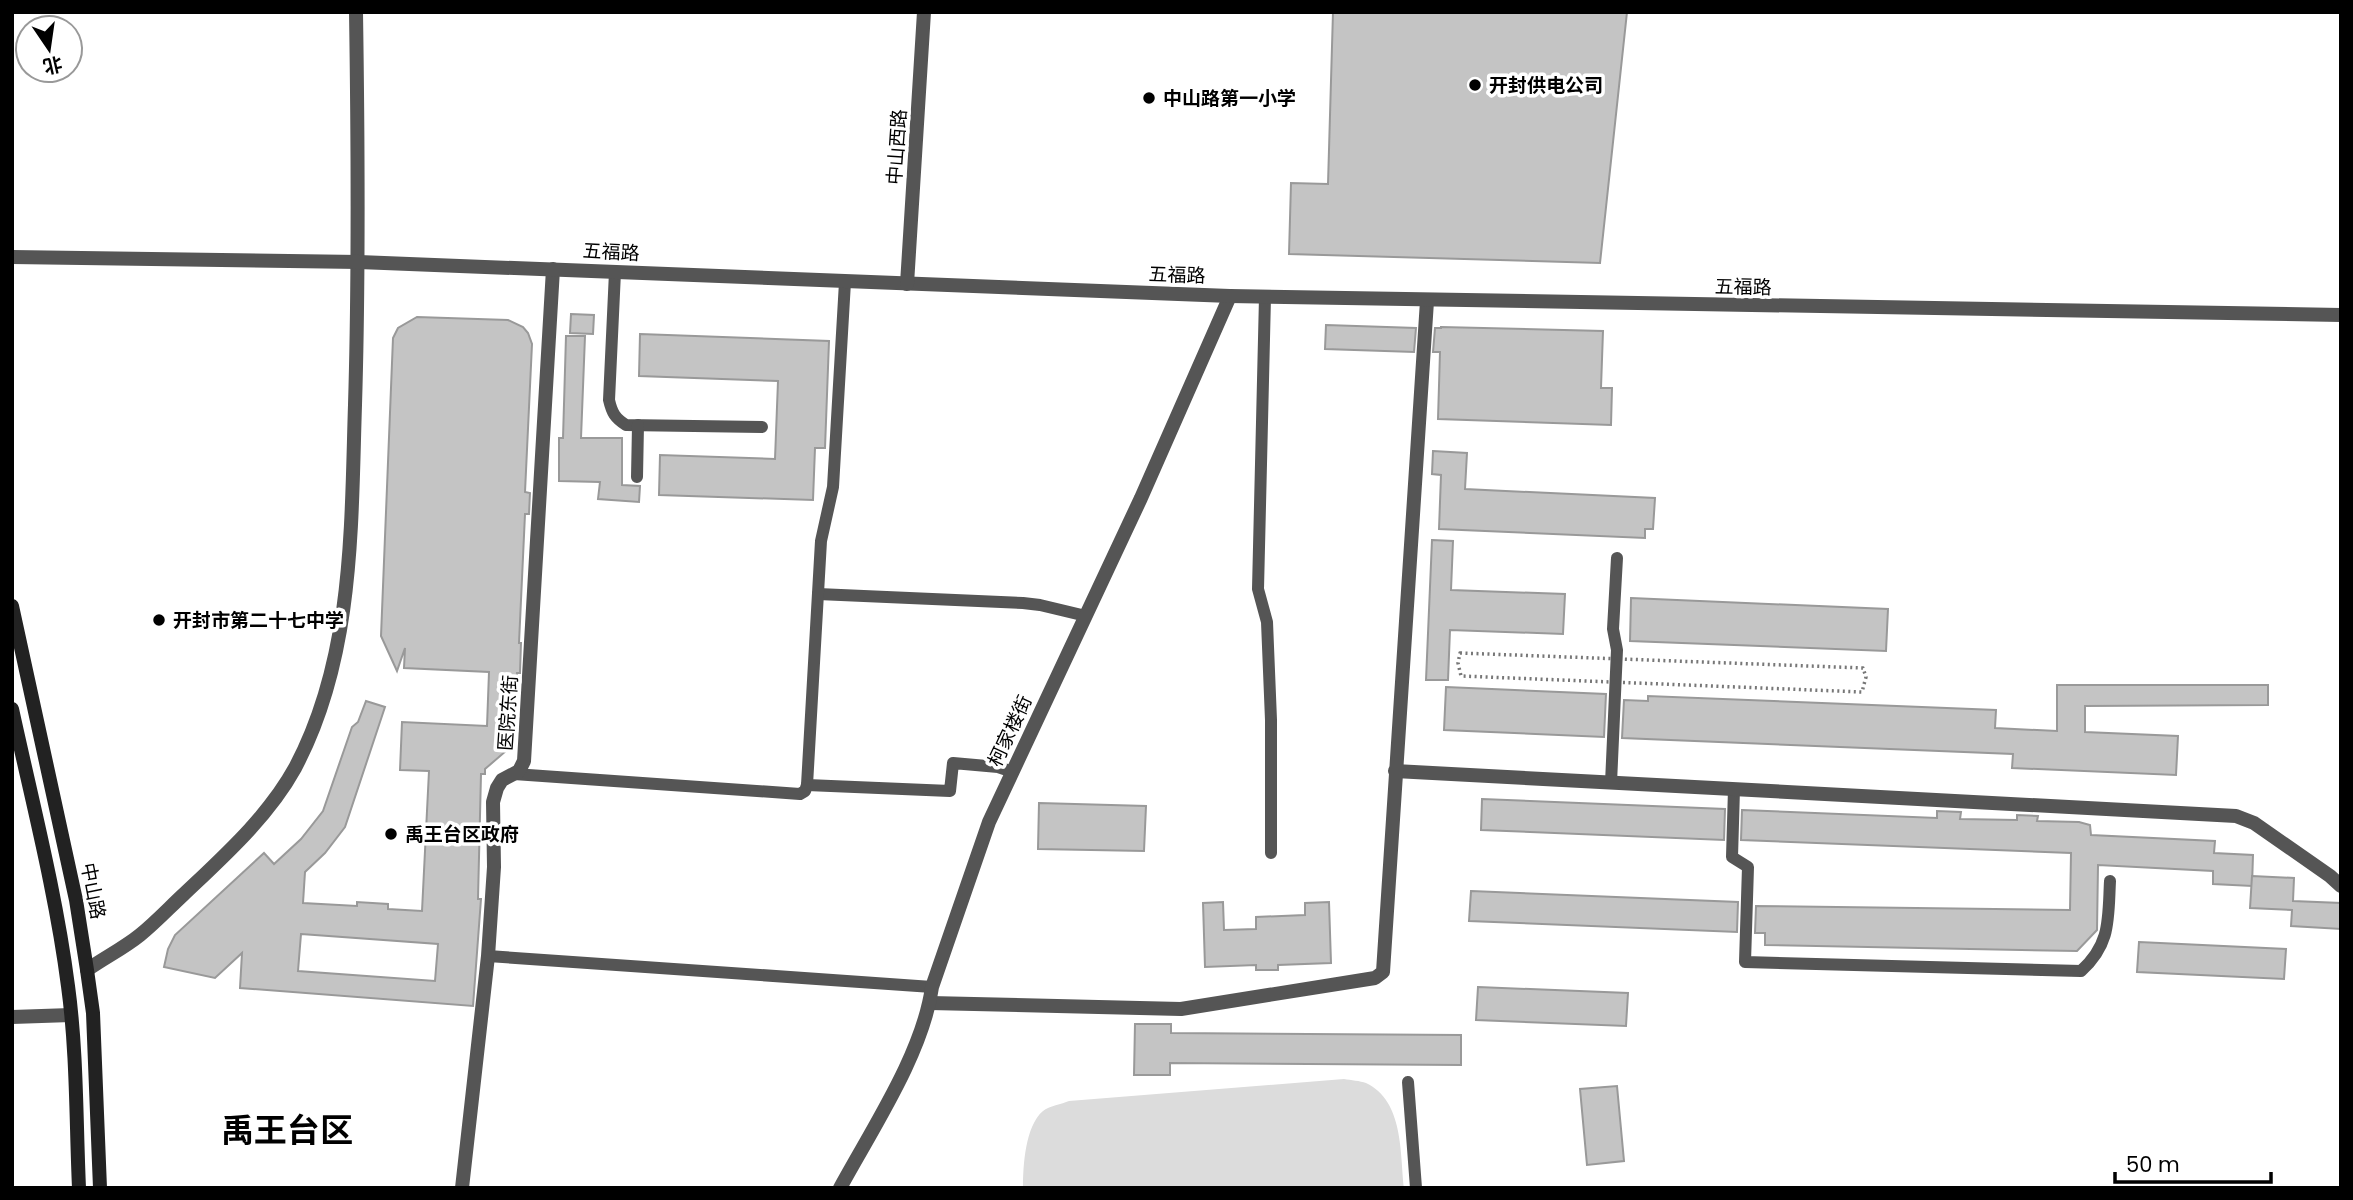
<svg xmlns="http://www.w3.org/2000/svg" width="2353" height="1200" font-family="Poppins,'Noto Sans SC',sans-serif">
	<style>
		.green { fill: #dcdcdc }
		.building { fill: #c4c4c4; stroke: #999; stroke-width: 2; fill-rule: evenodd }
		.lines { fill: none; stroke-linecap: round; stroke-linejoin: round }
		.path { stroke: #777; stroke-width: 3.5; stroke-dasharray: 2 3.5; stroke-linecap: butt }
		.service { stroke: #555; stroke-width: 12 }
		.minor { stroke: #555; stroke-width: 14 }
		.tertiary { stroke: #555; stroke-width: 14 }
		.secondary { stroke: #222; stroke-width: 14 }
		.poi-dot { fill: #000; stroke: #fff; stroke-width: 2.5 }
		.labels { text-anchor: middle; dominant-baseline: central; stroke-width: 7; stroke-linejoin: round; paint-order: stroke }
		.poi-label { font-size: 19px; font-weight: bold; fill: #000; stroke: #fff; text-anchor: start }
		.street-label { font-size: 19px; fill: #000; stroke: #fff }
		.town-label { font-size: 33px; font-weight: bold; fill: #000; stroke: #fff }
	</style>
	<rect width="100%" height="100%" fill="#fff"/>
	<path class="green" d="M1344 1079C1351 1080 1360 1081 1366 1083 1404 1101 1400 1154 1404 1188H1023C1023 1167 1025 1126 1043 1111 1049 1106 1062 1104 1069 1101Z"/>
	<g class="building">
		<polygon points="1333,12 1627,12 1600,263 1289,254 1291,183 1328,184"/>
		<polygon points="571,314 594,315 593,334 570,333"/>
		<path d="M417 317 508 320 523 327 528 333 532 344 525 492 530 493 529 514H525L519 643H521L520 673H517L514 744 485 769V774H481L478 899H481L473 1006 240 988 242 953 215 978 164 967 168 949 175 935 264 853 274 864 301 839 323 811 352 727 358 722 366 701 385 707 345 827 325 853 305 872 303 903 357 906V902L388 904V909L422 911 429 771 400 770 402 722 487 726 489 672 404 668 405 648 397 671 381 636 393 338 398 328ZM301 934 438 944 435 981 298 971Z"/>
		<polygon points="1326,325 1416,328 1414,352 1325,349"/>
		<polygon points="1441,327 1603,331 1601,388 1612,388 1611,425 1438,419 1440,352 1433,352 1435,328 1441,328"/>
		<polygon points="640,334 829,341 825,448 815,448 813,500 659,495 660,455 775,459 778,381 639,376"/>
		<polygon points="566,336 585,336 581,438 622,438 622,485 640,486 639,502 598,499 600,482 559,481 559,438 563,438"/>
		<polygon points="1433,451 1467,453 1465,489 1655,498 1653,529 1645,529 1645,538 1439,529 1441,475 1432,474"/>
		<polygon points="1432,540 1453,541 1451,590 1565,594 1563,634 1450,630 1448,680 1426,680"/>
		<polygon points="1631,598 1888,609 1886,651 1630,641"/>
		<polygon points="2057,685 2268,685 2268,705 2085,706 2085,732 2178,736 2176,775 2012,768 2013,754 1622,738 1624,700 1648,701 1648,696 1996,710 1995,728 2057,731"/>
		<polygon points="1446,687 1606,694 1604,737 1444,730"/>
		<polygon points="1482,799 1725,809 1724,840 1481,830"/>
		<polygon points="1039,803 1146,806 1144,851 1038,849"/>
		<polygon points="1742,810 1937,818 1937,811 1961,812 1960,819 2017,820 2017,815 2038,816 2037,821 2079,822 2090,825 2091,835 2215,841 2214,853 2253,855 2252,886 2213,884 2213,871 2098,865 2097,930 2077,951 1765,945 1765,933 1755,933 1756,906 2070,910 2071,853 1741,840"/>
		<polygon points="2252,876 2294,878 2293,901 2341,903 2341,929 2291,926 2292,910 2250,908"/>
		<polygon points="1471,891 1738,902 1737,932 1469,921"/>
		<polygon points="1223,902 1224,930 1256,929 1256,917 1305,915 1305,903 1329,902 1331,963 1278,965 1278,970 1256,970 1256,965 1205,967 1203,903"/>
		<polygon points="2139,942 2286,949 2284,979 2137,972"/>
		<polygon points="1478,987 1628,993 1626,1026 1476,1020"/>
		<polygon points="1135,1024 1171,1024 1171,1033 1461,1035 1461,1065 1170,1063 1170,1075 1134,1075"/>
		<polygon points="1617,1086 1624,1161 1587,1165 1580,1089"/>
	</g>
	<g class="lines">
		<polygon class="path" points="1460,653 1863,668 1866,677 1862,692 1461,676 1458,663"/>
		<g class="service">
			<path d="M615 272 609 400C612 413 615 418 626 425L762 427"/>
			<polyline points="1265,297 1258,589 1267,622 1271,720 1271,853"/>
			<polyline points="637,477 638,425"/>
			<polyline points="818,594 1023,603 1040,605 1086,616"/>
			<polyline points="514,774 800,794 805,791 807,785 821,541 833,487 845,282"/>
			<polyline points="1611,783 1617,650 1613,629 1617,558"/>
			<polyline points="807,785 950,791 953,763 998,767 1013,772"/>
			<path d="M1734 789 1732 857 1748 867 1745 962 2081 971C2111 944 2108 919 2110 881"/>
			<polyline points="488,956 932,987"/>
			<polyline points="1408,1082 1416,1188"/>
		</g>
		<g class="minor">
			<polyline points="1395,771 2236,816 2254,823 2330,876 2341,886"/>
			<path d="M87 970C104 958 124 948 140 935 155 923 169 908 183 895 223 857 268 817 295 768 354 657 351 527 355 405 359 274 358 143 356 12"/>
			<polyline points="930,1003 1181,1009 1375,978 1383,972 1427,301"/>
			<polyline points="12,1017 71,1015"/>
			<polyline points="462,1188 488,956 494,867 493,802 497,788 502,780 519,771 524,761 553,269"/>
			<path d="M840 1188C872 1129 923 1053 932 987L989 822 1141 498 1230 296"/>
		</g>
		<g class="tertiary">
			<polyline points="12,257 359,262 1230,296 2341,315"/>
			<polyline points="907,284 924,12"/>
		</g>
		<g class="secondary">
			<polyline points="12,606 76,900 87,970 93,1013 100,1188"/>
			<path d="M12 709C32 801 56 893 68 986 77 1052 76 1121 79 1188"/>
		</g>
	</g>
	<g class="poi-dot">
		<circle cx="1475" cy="85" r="7"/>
		<circle cx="1149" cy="98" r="7"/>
		<circle cx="159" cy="620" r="7"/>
		<circle cx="391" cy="834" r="7"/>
	</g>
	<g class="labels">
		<g class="poi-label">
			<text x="1489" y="85">开封供电公司</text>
			<text x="1163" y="98">中山路第一小学</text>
			<text x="173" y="620">开封市第二十七中学</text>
			<text x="405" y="834">禹王台区政府</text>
		</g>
		<g class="street-label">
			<text transform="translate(897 147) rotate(-86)">中山西路</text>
			<text transform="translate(611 252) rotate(3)">五福路</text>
			<text transform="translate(1177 275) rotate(2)">五福路</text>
			<text transform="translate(1743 287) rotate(1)">五福路</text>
			<text transform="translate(508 713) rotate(-86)">医院东街</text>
			<text transform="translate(1010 731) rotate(-65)">柯家楼街</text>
			<text transform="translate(93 891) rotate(79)">中山路</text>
		</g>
		<g class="town-label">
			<text x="287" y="1130">禹王台区</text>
		</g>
	</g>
	<rect width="2353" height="1200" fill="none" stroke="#000000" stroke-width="28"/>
	<g transform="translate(49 49) rotate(167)"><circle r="33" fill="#ffffff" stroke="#999999" stroke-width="2"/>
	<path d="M0-5L12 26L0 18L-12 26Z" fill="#000000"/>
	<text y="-10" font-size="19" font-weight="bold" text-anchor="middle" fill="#000000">北</text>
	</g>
	<path d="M2115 1172v10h156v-10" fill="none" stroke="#000000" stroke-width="3.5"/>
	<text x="2126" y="1172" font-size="21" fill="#000000" stroke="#ffffff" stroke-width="5" paint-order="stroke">50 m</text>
</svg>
